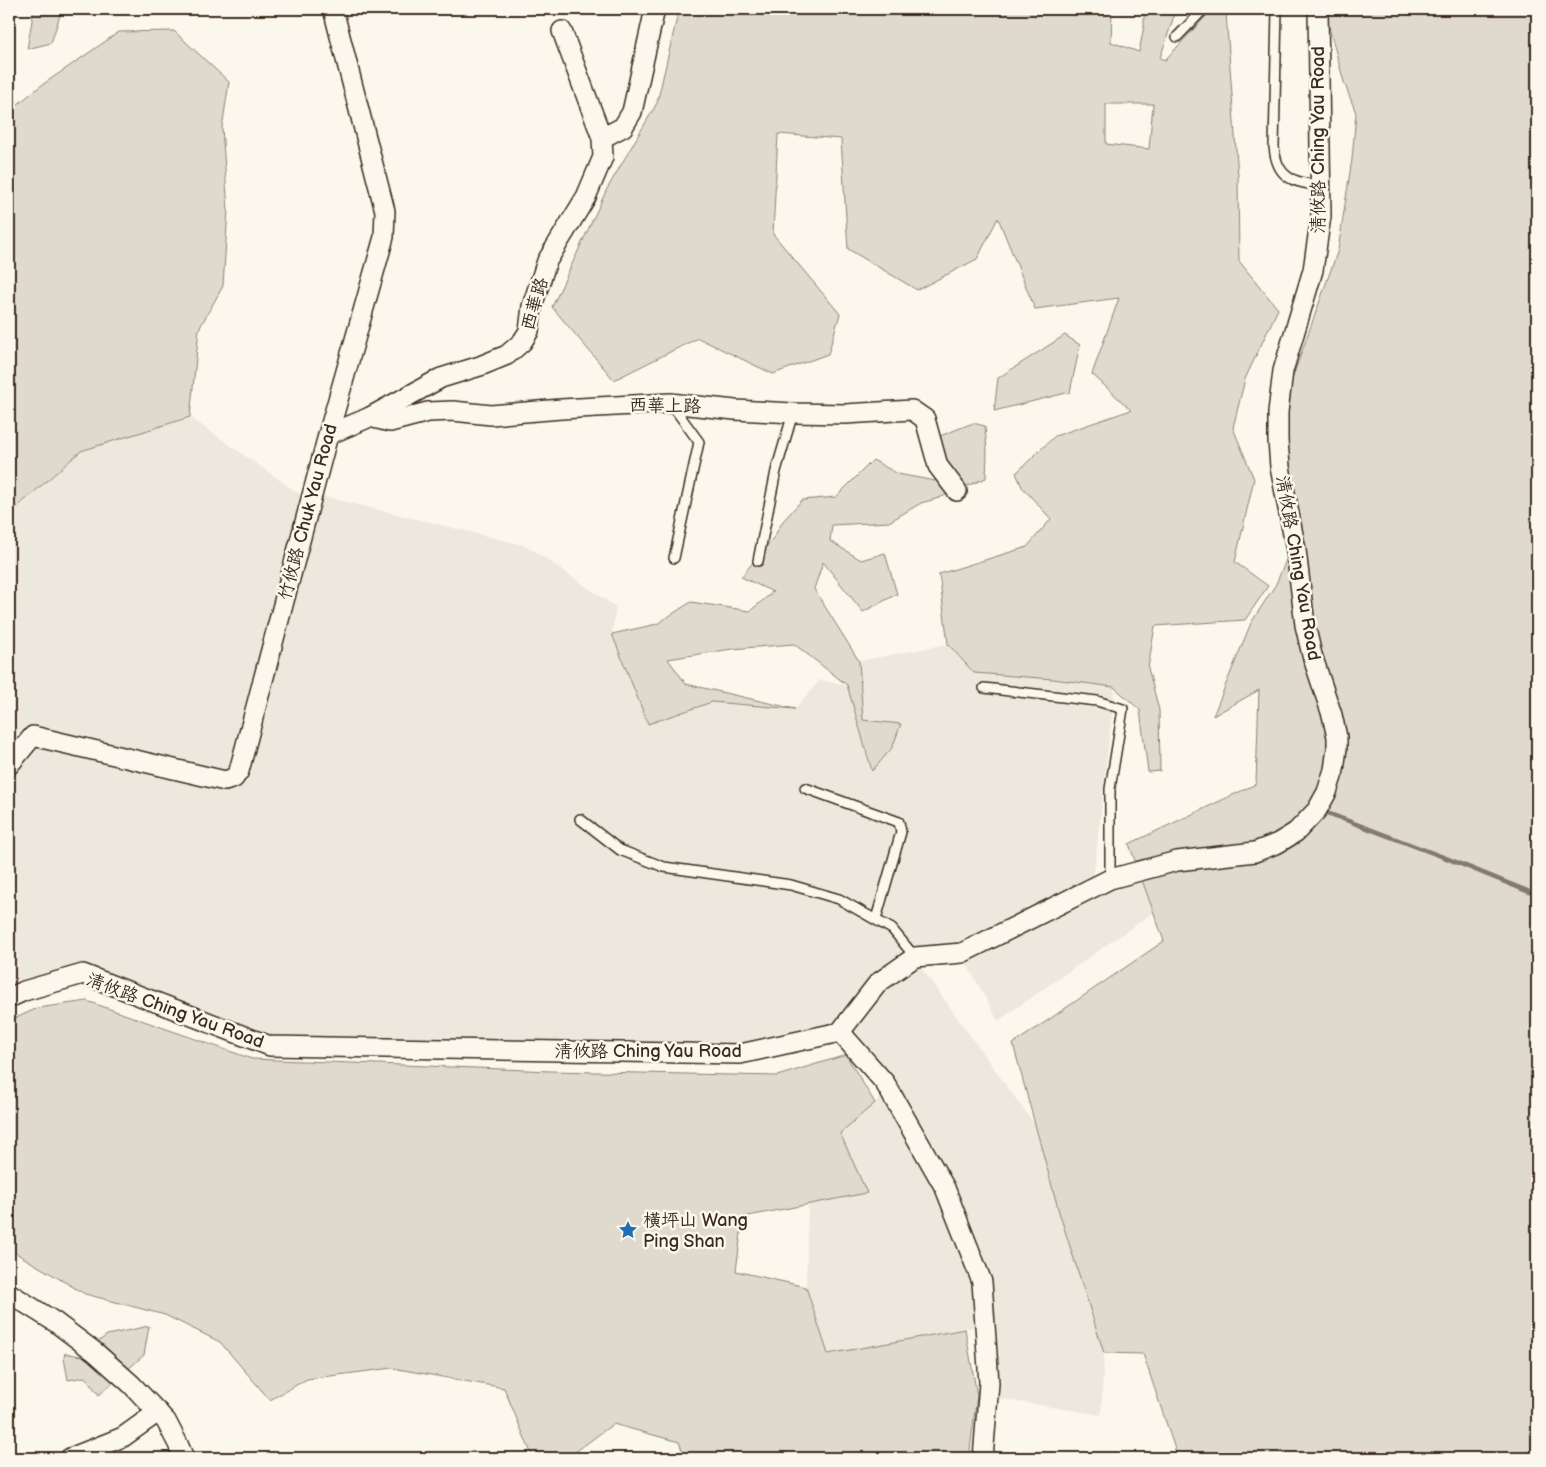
<svg xmlns="http://www.w3.org/2000/svg" width="1546" height="1467" font-family="'Balsamiq Sans','LXGW WenKai TC',sans-serif">
	<style>
		.built { fill: #ede8dd }
		.green { fill: #dfd9ce; stroke: #8d8276; fill-rule: evenodd }
		.lines { fill: none; stroke-linecap: round; stroke-linejoin: round }
		.stream { stroke: #85796d; stroke-width: 4.5 }
		.service-casing { stroke: #3b2a1e; stroke-width: 12 }
		.minor-casing { stroke: #3b2a1e; stroke-width: 22 }
		.service { stroke: #fbf7ec; stroke-width: 9 }
		.minor { stroke: #fbf7ec; stroke-width: 19 }
		.labels { text-anchor: middle; dominant-baseline: central; stroke-width: 5; stroke-linejoin: round; paint-order: stroke }
		.street-label { font-size: 18px; fill: #3b2a1e; stroke: #fbf7ec }
		.poi-label { font-size: 18px; fill: #3b2a1e; stroke: #fbf7ec; text-anchor: start }
	</style>
	<rect width="100%" height="100%" fill="#fbf7ec"/>
	<filter id="ink" filterUnits="userSpaceOnUse"><feTurbulence type="fractalNoise" baseFrequency=".02" numOctaves="2"/><feDisplacementMap in="SourceGraphic" scale="10" xChannelSelector="R" yChannelSelector="G"/><feConvolveMatrix kernelMatrix="1 2 1 2 8 2 1 2 1" color-interpolation-filters="sRGB"/></filter>
	<g filter="url(#ink)">
		<g class="built">
			<polygon points="190,417 305,498 230,773 31,730 16,747 9,744 9,514 81,451"/>
			<polygon points="318,495 527,546 616,607 612,634 648,724 712,702 795,709 820,680 847,685 871,770 900,724 863,720 859,661 948,644 974,673 1053,679 1115,687 1093,881 961,948 913,951 837,1026 739,1048 271,1040 84,968 9,991 9,773 35,743 225,787"/>
			<polygon points="1141,877 1154,912 998,1021 964,959 1112,884"/>
			<polygon points="917,962 1035,1125 1059,1212 1104,1353 1101,1415 994,1398 987,1280 848,1031 882,987"/>
			<polygon points="885,1094 940,1191 976,1283 979,1326 828,1354 806,1287 808,1205 866,1193 840,1133"/>
		</g>
		<g class="green">
			<polygon points="34,9 62,9 51,43 27,49"/>
			<path d="M679 9H1112L1111 42 1139 52 1144 26V9H1188L1174 16 1160 58 1165 60 1207 15 1226 13 1238 176 1239 261 1278 309 1245 379 1233 428 1254 479 1235 562 1268 586 1245 620 1155 626 1148 668 1159 710 1160 771 1148 772 1140 710 1114 687 1053 679 974 673 948 644 939 574 1027 547 1051 519 1022 487 1016 473 1055 436 1131 410 1092 374 1119 298 1035 309 998 218 977 259 917 290 848 249 841 139 778 134 773 234 840 314 828 354 773 374 698 338 614 380 552 307 607 189 657 103ZM1106 104H1153L1149 149 1106 144Z"/>
			<polygon points="1327,9 1537,9 1537,1458 1178,1458 1143,1354 1104,1353 1059,1212 1013,1044 1164,941 1129,844 1256,784 1259,690 1213,716 1251,623 1276,584 1299,529 1277,421 1338,250 1352,159 1356,113 1344,82 1326,16"/>
			<polygon points="174,31 229,82 222,128 228,210 223,286 199,329 190,417 81,451 9,514 9,111 42,85 119,32"/>
			<polygon points="1065,335 1080,345 1070,392 994,411 998,378"/>
			<polygon points="973,423 985,426 987,453 986,478 939,498 921,503 889,522 832,525 830,541 861,560 885,553 897,594 863,612 823,562 814,589 859,661 863,720 901,724 892,748 872,771 847,685 794,644 732,649 668,659 686,684 795,709 712,702 648,724 612,634 657,624 691,602 750,611 773,592 741,577 774,537 783,521 802,500 836,497 873,460 898,474 935,481 940,436"/>
			<polygon points="87,1001 252,1059 551,1071 777,1076 846,1055 875,1103 840,1133 867,1193 743,1217 736,1271 806,1287 828,1354 965,1329 977,1395 969,1458 685,1458 679,1442 613,1424 570,1456 564,1458 533,1458 504,1388 392,1368 307,1379 270,1400 220,1342 165,1315 85,1294 9,1249 9,1021 38,1008"/>
			<polygon points="149,1326 144,1355 99,1395 85,1377 68,1380 64,1358 65,1353 80,1356 107,1335"/>
		</g>
		<g class="lines">
			<polyline class="stream" points="1322,811 1446,858 1537,895"/>
			<g class="service-casing">
				<g id="service">
					<path d="M1277 9 1274 147C1277 179 1293 182 1321 186"/>
					<polyline points="1177,37 1204,9"/>
					<polyline points="672,405 699,442 674,558"/>
					<polyline points="758,561 776,471 793,413"/>
					<polyline points="984,688 1097,701 1123,709 1110,789 1110,879"/>
					<polyline points="805,788 899,822 901,832 876,919"/>
					<polyline points="580,819 620,850 664,867 791,885 839,899 892,929 915,957"/>
				</g>
			</g>
			<g class="minor-casing">
				<g id="minor">
					<polyline points="602,138 623,127 632,112 655,9"/>
					<polyline points="370,417 441,378 480,366 507,355 522,342 529,331 532,306 547,261 586,197 603,157 602,138 562,31"/>
					<polyline points="328,435 370,417 390,422 428,412 453,411 491,415 561,409 670,403 735,410 793,413 845,414 912,410 925,419 938,466 957,491"/>
					<polyline points="9,765 33,736 225,781 234,778 239,771 328,435 384,237 385,211 333,9"/>
					<polyline points="9,998 24,991 83,974 270,1046 740,1054 840,1032 878,983 915,957 962,953 1110,879 1177,861 1255,852 1278,843 1296,832 1317,810 1327,792 1334,770 1337,748 1337,737 1332,715 1312,655 1305,625 1296,550 1280,467 1278,440 1278,412 1283,371 1313,270 1321,216 1318,9"/>
					<polyline points="840,1032 885,1083 945,1188 982,1282 989,1383 983,1458"/>
					<polyline points="9,1293 55,1322 95,1352 131,1384 166,1421 178,1444 184,1458"/>
					<polyline points="70,1458 123,1437 158,1412"/>
				</g>
			</g>
			<use href="#service" class="service"/>
			<use href="#minor" class="minor"/>
		</g>
	</g>
	<defs>
		<g id="sight-bare" transform="scale(1.5)"><path d="M0-6L1.8-2.2L6-1.7L2.9 1.2L3.7 5.4L0 3.3L-3.7 5.4L-2.9 1.2L-6-1.7L-1.8-2.2Z" fill="#1f6fb2" stroke="#fbf7ec" stroke-width="2.5" paint-order="stroke"/></g>
	</defs>
	<g fill-rule="evenodd">
		<use href="#sight-bare" x="628" y="1230"/>
	</g>
	<g class="labels">
		<g class="street-label">
			<text transform="translate(1318 140) rotate(-90)">清攸路 Ching Yau Road</text>
			<text transform="translate(535 304) rotate(-74)">西華路</text>
			<text transform="translate(665 406) rotate(1)">西華上路</text>
			<text transform="translate(308 512) rotate(-75)">竹攸路 Chuk Yau Road</text>
			<text transform="translate(1298 568) rotate(80)">清攸路 Ching Yau Road</text>
			<text transform="translate(175 1011) rotate(20)">清攸路 Ching Yau Road</text>
			<text x="648" y="1051">清攸路 Ching Yau Road</text>
		</g>
		<g class="poi-label">
			<text x="643" y="1220">橫坪山 Wang<tspan x="643" dy="21">Ping Shan</tspan></text>
		</g>
	</g>
	<rect width="1546" height="1467" fill="none" stroke="#fbf7ec" stroke-width="30"/>
	<rect x="15" y="15" width="1516" height="1437" fill="none" stroke="#3b2a1e" stroke-width="2" filter="url(#ink)"/>
</svg>
